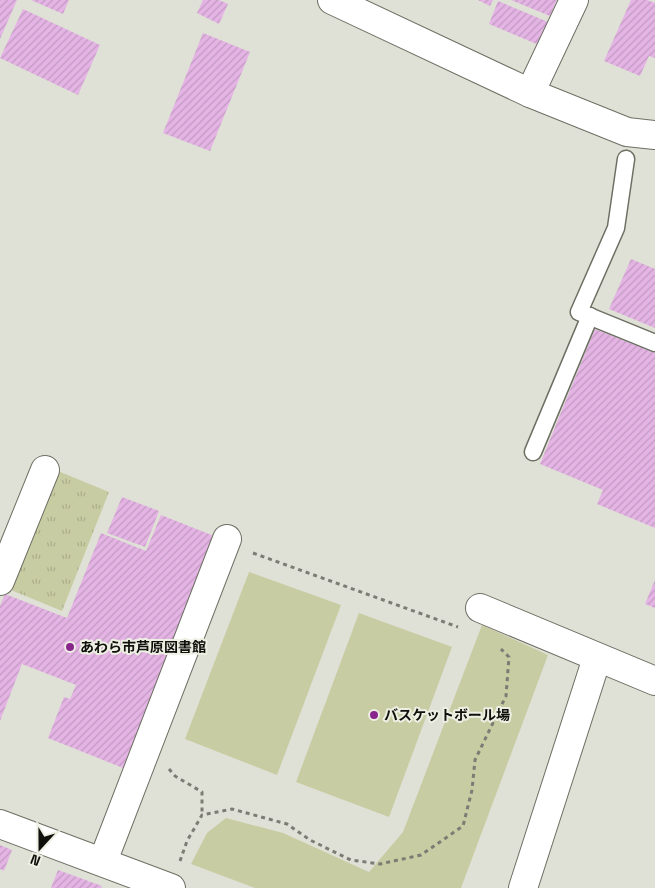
<svg xmlns="http://www.w3.org/2000/svg" width="655" height="888" font-family="'Space Grotesk','Noto Sans JP',sans-serif">
	<style>
		.grass { fill: url(#grass-tufts) }
		.park { fill: #c8cca2 }
		.building { fill: url(#building-hatch) }
		.lines { fill: none; stroke-linecap: round; stroke-linejoin: round }
		.lane-casing { stroke: #6e6f64; stroke-width: 19 }
		.street-casing { stroke: #6e6f64; stroke-width: 30 }
		.path { stroke: #7c7c75; stroke-width: 3; stroke-dasharray: 4 4; stroke-linecap: butt }
		.lane { stroke: #fff; stroke-width: 16 }
		.street { stroke: #fff; stroke-width: 28 }
		.poi-dot { fill: #89258d; stroke: #edefe3; stroke-width: 2 }
		.labels { text-anchor: middle; dominant-baseline: central; stroke-width: 4; stroke-linejoin: round; paint-order: stroke }
		.poi-label { font-size: 14px; font-weight: bold; fill: #0f0f0b; stroke: #edefe3; text-anchor: start }
	</style>
	<defs>
		<pattern id="grass-tufts" width="24" height="20" patternUnits="userSpaceOnUse" patternTransform="scale(1.25)"><rect width="24" height="20" fill="#c8cca2"/><path d="M3 7l-1-3M5 7V3M7 7l1-3M15 17l-1-3M17 17v-4M19 17l1-3" fill="none" stroke="#abae8a"/></pattern>
		<pattern id="building-hatch" width="6" height="6" patternUnits="userSpaceOnUse" patternTransform="scale(1.25)"><rect width="6" height="6" fill="#e4b4e4"/><path d="M-1 1l2-2M0 6l6-6M5 7l2-2" fill="none" stroke="#c29ac2"/></pattern>
	</defs>
	<rect width="100%" height="100%" fill="#e0e1d6"/>
	<polygon class="grass" points="58,471 109,492 62,611 11,590"/>
	<g class="park">
		<polygon points="249,572 341,605 277,775 185,739"/>
		<polygon points="359,613 452,647 389,817 296,782"/>
		<polygon points="482,625 548,655 461,888 255,888 191,864 207,833 226,818 283,833 369,872 403,832"/>
	</g>
	<g class="building">
		<polygon points="0,0 17,0 0,39"/>
		<polygon points="31,0 69,0 63,14"/>
		<polygon points="203,0 219,0 228,4 219,24 197,13"/>
		<polygon points="478,0 493,0 490,6"/>
		<polygon points="511,0 557,0 550,16"/>
		<polygon points="631,0 647,0 655,3 655,58 649,56 640,76 604,61"/>
		<polygon points="498,1 548,22 539,45 489,24"/>
		<polygon points="23,9 100,45 78,95 0,58"/>
		<polygon points="203,33 250,52 210,151 163,133"/>
		<polygon points="631,259 655,269 655,328 609,309"/>
		<polygon points="595,329 655,353 655,528 597,504 603,490 540,464"/>
		<polygon points="122,497 159,511 145,547 107,533"/>
		<polygon points="161,515 214,536 123,768 48,738 64,697 70,699 76,685 22,664 0,721 0,606 5,594 67,618 101,533 146,551"/>
		<polygon points="655,580 655,608 645,604"/>
		<polygon points="0,845 12,850 4,871 0,869"/>
		<polygon points="58,870 102,886 101,888 51,888"/>
	</g>
	<g class="lines">
		<g class="lane-casing">
			<g id="lane">
				<polyline points="626,159 616,228 579,312 655,343"/>
				<polyline points="533,452 590,316"/>
			</g>
		</g>
		<g class="street-casing">
			<g id="street">
				<polyline points="332,0 530,93 627,132 655,135"/>
				<polyline points="530,93 574,0"/>
				<polyline points="0,581 45,470"/>
				<polyline points="480,608 655,681"/>
				<polyline points="0,824 171,888"/>
				<polyline points="103,861 227,539"/>
				<polyline points="523,888 597,658"/>
			</g>
		</g>
		<g class="path">
			<polyline points="253,553 458,627"/>
			<polyline points="169,769 175,776 202,792 202,815"/>
			<polyline points="180,861 187,841 202,815 232,809 287,824 310,840 351,860 380,864 421,855 463,826 472,790 475,760 506,696 509,657 501,649"/>
		</g>
		<use href="#lane" class="lane"/>
		<use href="#street" class="street"/>
	</g>
	<g class="poi-dot">
		<circle cx="70" cy="647" r="5"/>
		<circle cx="374" cy="715" r="5"/>
	</g>
	<g class="labels">
		<g class="poi-label">
			<text x="80" y="647">あわら市芦原図書館</text>
			<text x="384" y="715">バスケットボール場</text>
		</g>
	</g>
	<g transform="translate(40 848) rotate(201)" stroke="#edefe3" stroke-width="4" paint-order="stroke">
	<path d="M0-4L9 19L0 12L-9 19Z" fill="#0f0f0b"/>
	<text y="-8" font-size="14" font-weight="bold" text-anchor="middle" fill="#0f0f0b">N</text>
	</g>
</svg>
